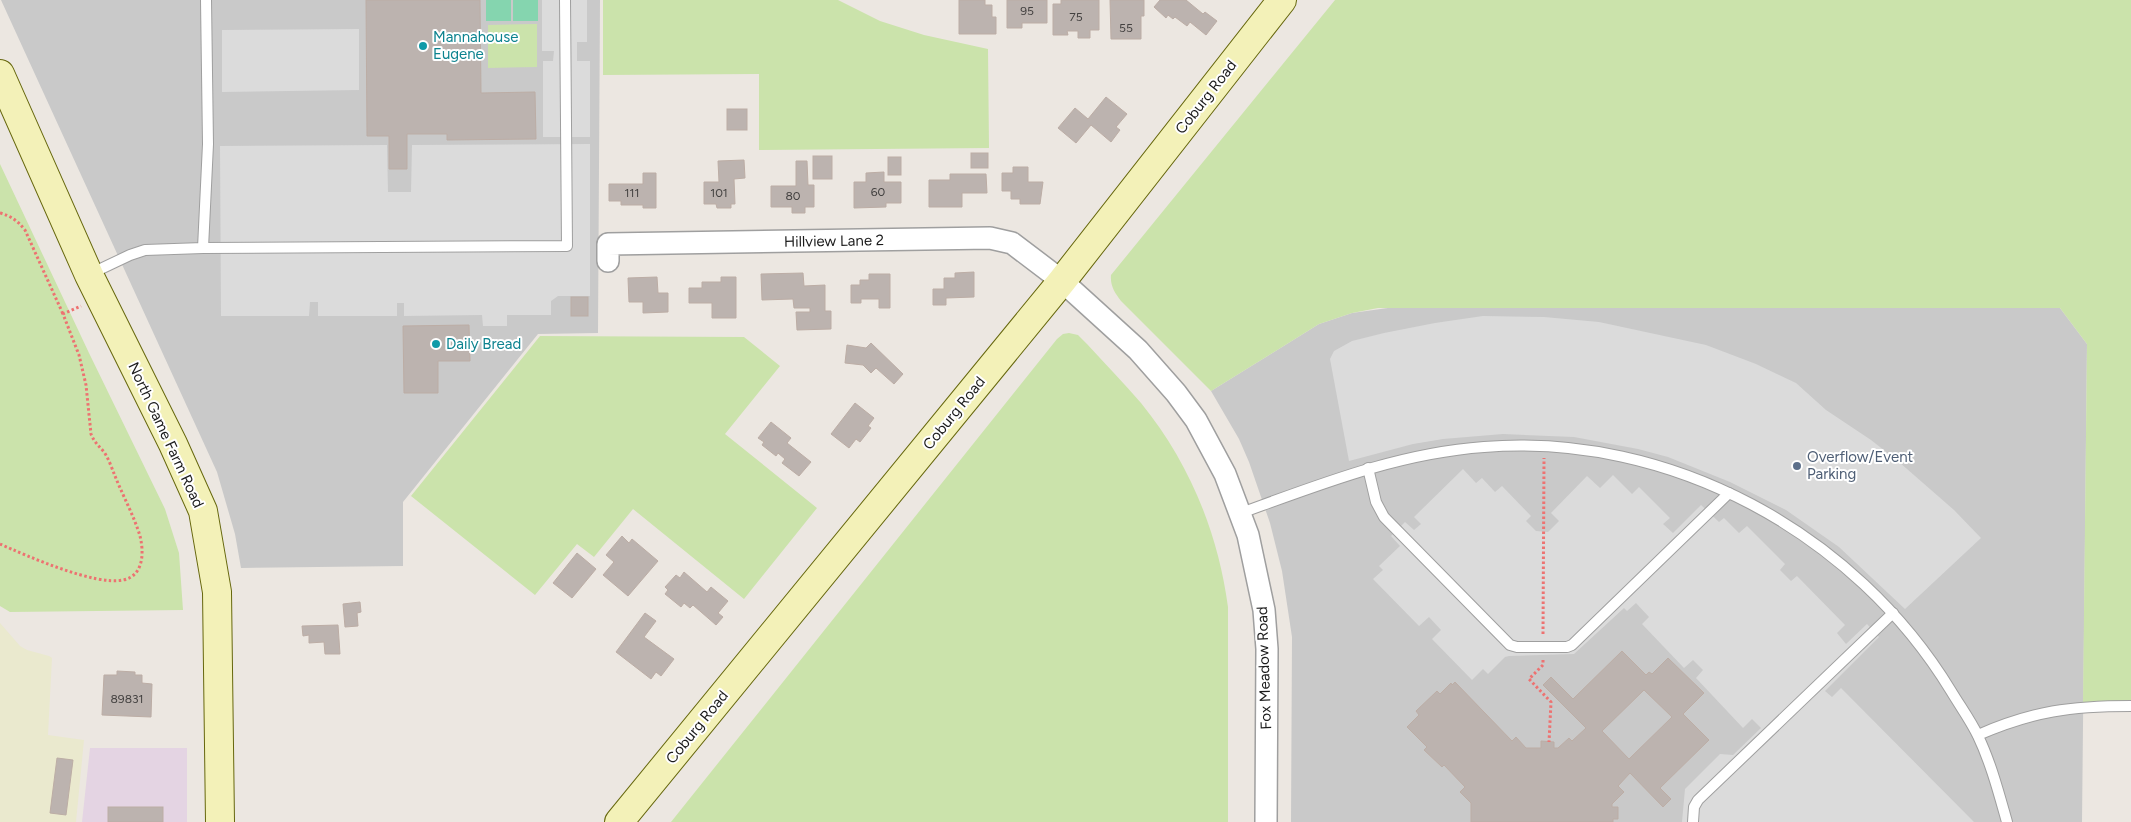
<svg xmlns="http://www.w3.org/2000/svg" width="2131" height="822" font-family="Figtree,sans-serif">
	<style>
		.industrial { fill: #e4d4e3 }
		.religious { fill: #c9c9c9 }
		.farmland { fill: #eae9ce }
		.grass { fill: #cbe3ab }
		.pitch { fill: #85d5af }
		.parking { fill: #dbdbdb }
		.building { fill: #bcb3af; stroke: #bcada5; fill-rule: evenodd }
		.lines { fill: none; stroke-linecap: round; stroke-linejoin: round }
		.lane-casing { stroke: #9f9f9f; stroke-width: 12 }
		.street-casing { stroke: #9f9f9f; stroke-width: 24 }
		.secondary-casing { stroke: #66670d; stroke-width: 30 }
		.path { stroke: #ed7271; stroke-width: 3; stroke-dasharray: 2.5 2.5; stroke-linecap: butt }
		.lane { stroke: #fff; stroke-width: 10 }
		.street { stroke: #fff; stroke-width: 21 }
		.secondary { stroke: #f3f1b8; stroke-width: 28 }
		.culture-dot { fill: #0f9aa8; stroke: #fff; stroke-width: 2 }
		.service-dot { fill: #5c6f8a; stroke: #fff; stroke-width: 2 }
		.labels { text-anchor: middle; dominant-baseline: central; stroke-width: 4; stroke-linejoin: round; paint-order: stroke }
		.number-label { font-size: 12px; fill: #434140 }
		.culture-label { font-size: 15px; fill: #0d838f; stroke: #fff; text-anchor: start }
		.street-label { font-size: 15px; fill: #1b1b1b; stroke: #fff }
		.service-label { font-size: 15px; fill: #4e5e75; stroke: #fff; text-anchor: start }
	</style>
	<rect width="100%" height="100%" fill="#ece7e1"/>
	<polygon class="industrial" points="90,748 187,748 187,822 82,822"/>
	<g class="religious">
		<polygon points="1,0 600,0 598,333 538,334 403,502 403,566 241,568 235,534 217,472"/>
		<polygon points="1395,307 2060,308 2087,344 2082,822 1291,822 1292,637 1282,571 1270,523 1249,462 1239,439 1211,391 1319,324 1352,313"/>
	</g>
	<polygon class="farmland" points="0,623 20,646 27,650 49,656 52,658 48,735 84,740 76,822 0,822"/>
	<g class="grass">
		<polygon points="603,0 838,0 880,21 924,35 988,49 989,148 759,150 759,74 603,75"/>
		<path d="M1335 0H2131V701L2083 702 2087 344 2060 308H1378L1352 313 1319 324 1211 391 1121 301C1115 293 1110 286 1111 275Z"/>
		<polygon points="537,24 537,67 488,68 488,25"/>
		<polygon points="0,164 89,353 165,509 179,553 183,610 10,612 0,606"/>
		<path d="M1069 333 1078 335 1087 344C1105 364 1124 383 1141 403 1189 462 1218 532 1228 607V822H671L1057 339 1063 334Z"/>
		<polygon points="540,336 744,337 780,366 725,434 817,508 744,599 633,509 594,557 577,544 535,595 411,496"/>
	</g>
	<g class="pitch">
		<rect x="486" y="0" width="25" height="21"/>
		<rect x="513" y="0" width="25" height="21"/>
	</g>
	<g class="parking">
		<polygon points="542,0 587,0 587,42 577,42 577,61 590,61 590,137 543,137 543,61 553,61 554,51 542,51"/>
		<polygon points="359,29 359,90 222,92 222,30"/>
		<polygon points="590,144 590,296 558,296 551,301 551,315 507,315 507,326 483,326 482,315 404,316 404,303 397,303 397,316 318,316 318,302 310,302 309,316 221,316 220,146 387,145 388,192 411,192 412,145"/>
		<polygon points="1483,316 1544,317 1599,322 1706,345 1756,364 1796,383 1826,410 1871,440 1899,462 1954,510 1981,538 1905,609 1839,547 1786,510 1730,482 1668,457 1638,449 1574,437 1503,434 1443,439 1413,444 1349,461 1330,359 1334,351 1352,341 1384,333 1435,323"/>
		<polygon points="1463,469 1476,483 1482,478 1495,492 1502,486 1531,516 1526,521 1536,531 1548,532 1559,521 1551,513 1587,476 1600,488 1613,475 1632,494 1639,487 1670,518 1663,524 1673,533 1701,505 1719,522 1724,518 1739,533 1747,526 1785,564 1780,570 1791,581 1797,576 1845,625 1837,633 1846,644 1867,624 1879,637 1825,691 1832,697 1841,688 1974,822 1682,822 1685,789 1720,754 1733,755 1761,728 1752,719 1743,728 1696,678 1703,670 1693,660 1684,668 1642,624 1649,617 1636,603 1627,611 1624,608 1574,654 1509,656 1505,657 1488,674 1483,669 1472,680 1432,639 1441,630 1429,617 1419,626 1373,579 1383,570 1379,566 1400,546 1391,536 1405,522 1414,530 1421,524 1414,517"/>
	</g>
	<g class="building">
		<polygon points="366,0 480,0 481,93 535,92 536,139 447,140 447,134 407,134 407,169 389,169 389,136 367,136"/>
		<polygon points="959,0 985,0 985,5 992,5 992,17 996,17 996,34 959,34"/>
		<polygon points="1007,0 1047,0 1047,23 1022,23 1022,28 1007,28"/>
		<polygon points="1061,0 1099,0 1099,30 1090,30 1090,38 1078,38 1078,31 1067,31 1068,35 1053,35 1053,4 1061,4"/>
		<polygon points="1110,0 1144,0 1144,16 1141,16 1141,39 1111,39"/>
		<polygon points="1160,0 1186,0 1203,14 1205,12 1217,21 1206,35 1190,22 1187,26 1175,17 1173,19 1168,15 1166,18 1154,7"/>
		<polygon points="1106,97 1127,114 1116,127 1120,130 1111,142 1091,125 1076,143 1058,128 1075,108 1088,119"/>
		<rect x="727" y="109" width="20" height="21"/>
		<rect x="971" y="153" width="17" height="15"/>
		<rect x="813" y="156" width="19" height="23"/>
		<rect x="888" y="157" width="13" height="18"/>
		<polygon points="744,160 745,178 734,179 735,204 731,204 731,208 717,208 716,204 704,204 704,182 719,182 718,161"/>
		<polygon points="796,161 807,161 808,185 814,185 814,207 805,207 805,213 792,213 792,207 771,207 771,186 796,186"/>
		<polygon points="1013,167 1028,167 1028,182 1043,182 1040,204 1020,204 1020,199 1011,199 1011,191 1002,191 1002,173 1013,173"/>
		<polygon points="884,172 884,182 901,182 901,203 886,203 886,207 854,208 854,182 866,182 866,173"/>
		<polygon points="643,173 656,173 656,208 643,208 643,205 621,205 621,201 609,201 609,184 643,184"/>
		<polygon points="950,174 986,174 987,193 962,193 962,207 929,207 929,180 950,180"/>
		<polygon points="974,272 974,297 946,298 946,305 933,305 933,289 944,289 944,278 955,278 955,273"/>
		<polygon points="803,273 804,286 825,285 825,311 831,311 831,329 797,330 796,312 810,312 810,308 794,308 793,299 762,300 761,274"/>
		<polygon points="869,274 890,274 890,308 879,308 879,299 861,299 861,303 851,303 851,285 860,285 860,280 869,280"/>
		<polygon points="657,277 658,293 668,293 668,312 643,313 643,302 629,302 628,278"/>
		<polygon points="721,277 736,277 736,318 712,318 712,303 689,303 689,288 702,288 702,282 721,282"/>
		<rect x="571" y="297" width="17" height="19"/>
		<polygon points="469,325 470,361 438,361 438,393 404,393 403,326"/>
		<polygon points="871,343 903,374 894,384 876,368 871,373 863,365 845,363 847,345 866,348"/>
		<polygon points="855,403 874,418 868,426 871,428 860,442 856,439 849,448 831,434"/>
		<polygon points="771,422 791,438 787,443 811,462 799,476 782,463 785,459 778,453 776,456 762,445 764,442 758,438"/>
		<polygon points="622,536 629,543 632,539 658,561 628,596 603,575 614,562 606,555"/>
		<polygon points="577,553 596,569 572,598 553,583"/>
		<polygon points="684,572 707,592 711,587 728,601 718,613 723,617 716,625 693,605 690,608 684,603 681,607 665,594 668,590 665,587 676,575 680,578"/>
		<polygon points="360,602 361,612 357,613 358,626 345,627 343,604"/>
		<polygon points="645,613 656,621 644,637 674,659 661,676 656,672 651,679 616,652"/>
		<polygon points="338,625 340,654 325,654 324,642 309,643 309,635 303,636 302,626"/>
		<path d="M1622 651 1646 675 1649 672 1652 674 1668 658 1704 693 1683 714 1709 740 1660 788 1671 799 1663 807 1630 773 1618 786 1624 792 1612 804V807H1618V819H1613V822H1471V803L1460 792 1465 787 1444 765 1442 767 1424 750 1427 747 1407 727 1419 715 1416 711 1437 691 1440 694 1451 683 1452 685 1455 682 1512 741 1516 737 1526 748H1541V741L1554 742V748H1558L1569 738 1572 741 1586 728 1543 685 1551 677 1573 699ZM1644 690 1672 717 1629 759 1602 731Z"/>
		<polygon points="117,671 135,672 135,675 142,675 142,683 152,684 151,717 102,715 104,675 117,675"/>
		<polygon points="57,758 73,760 66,815 50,813"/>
		<rect x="108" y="807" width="55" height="15"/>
	</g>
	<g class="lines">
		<g class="lane-casing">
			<g id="lane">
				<polyline points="203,248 567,246 565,0"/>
				<polyline points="90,274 130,255 145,250 203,248 208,144 206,0"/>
				<polyline points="1368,468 1376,502 1384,517 1510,645 1517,647 1567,647 1572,645 1729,493"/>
				<path d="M1241 513C1321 484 1399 453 1484 447 1670 432 1855 533 1951 691 1960 706 1971 721 1978 736 1991 763 1999 794 2007 822"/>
				<path d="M1978 735C2033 711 2071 706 2131 706"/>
				<polyline points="1693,822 1694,807 1698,800 1893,613"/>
			</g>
		</g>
		<g class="street-casing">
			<polyline id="street" points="608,261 608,244 990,238 1012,243 1062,281 1138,350 1176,393 1196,420 1225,474 1248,535 1264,610 1267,649 1266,822"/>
		</g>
		<g class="secondary-casing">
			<g id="secondary">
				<polyline points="0,74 89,275 173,444 203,511 217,592 220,822"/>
				<polyline points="619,822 1062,281 1282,0"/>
			</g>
		</g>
		<g class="path">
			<path d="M0 213C11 216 18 221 25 230L63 314"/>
			<path d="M0 544C27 556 95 586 123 580 144 576 144 552 140 536 134 516 123 496 115 476 112 469 109 459 104 452 99 446 94 442 91 434L86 385 79 355 63 314 81 306"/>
			<polyline points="1543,634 1544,458"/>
			<polyline points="1543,660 1543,665 1529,679 1551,702 1549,742"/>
		</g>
		<use href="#lane" class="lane"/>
		<use href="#street" class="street"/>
		<use href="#secondary" class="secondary"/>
	</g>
	<g class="culture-dot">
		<circle cx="423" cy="46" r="5"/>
		<circle cx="436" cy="344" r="5"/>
	</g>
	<circle class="service-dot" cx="1797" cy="466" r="5"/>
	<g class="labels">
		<g class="number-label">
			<text x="1027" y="11">95</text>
			<text x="1076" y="17">75</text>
			<text x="1126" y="28">55</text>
			<text x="878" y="192">60</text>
			<text x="632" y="193">111</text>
			<text x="719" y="193">101</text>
			<text x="793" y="196">80</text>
			<text x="127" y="699">89831</text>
		</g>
		<g class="culture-label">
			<text x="433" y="37">Mannahouse<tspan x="433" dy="17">Eugene</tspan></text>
			<text x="446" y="344">Daily Bread</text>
		</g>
		<g class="street-label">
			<text transform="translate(1206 97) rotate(-52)">Coburg Road</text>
			<text transform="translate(834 241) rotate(-1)">Hillview Lane 2</text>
			<text transform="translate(954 413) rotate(-51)">Coburg Road</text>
			<text transform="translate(166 435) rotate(65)">North Game Farm Road</text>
			<text transform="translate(1264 668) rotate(-92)">Fox Meadow Road</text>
			<text transform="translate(697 727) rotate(-51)">Coburg Road</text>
		</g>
		<g class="service-label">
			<text x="1807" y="457">Overflow/Event<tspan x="1807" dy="17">Parking</tspan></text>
		</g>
	</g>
</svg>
